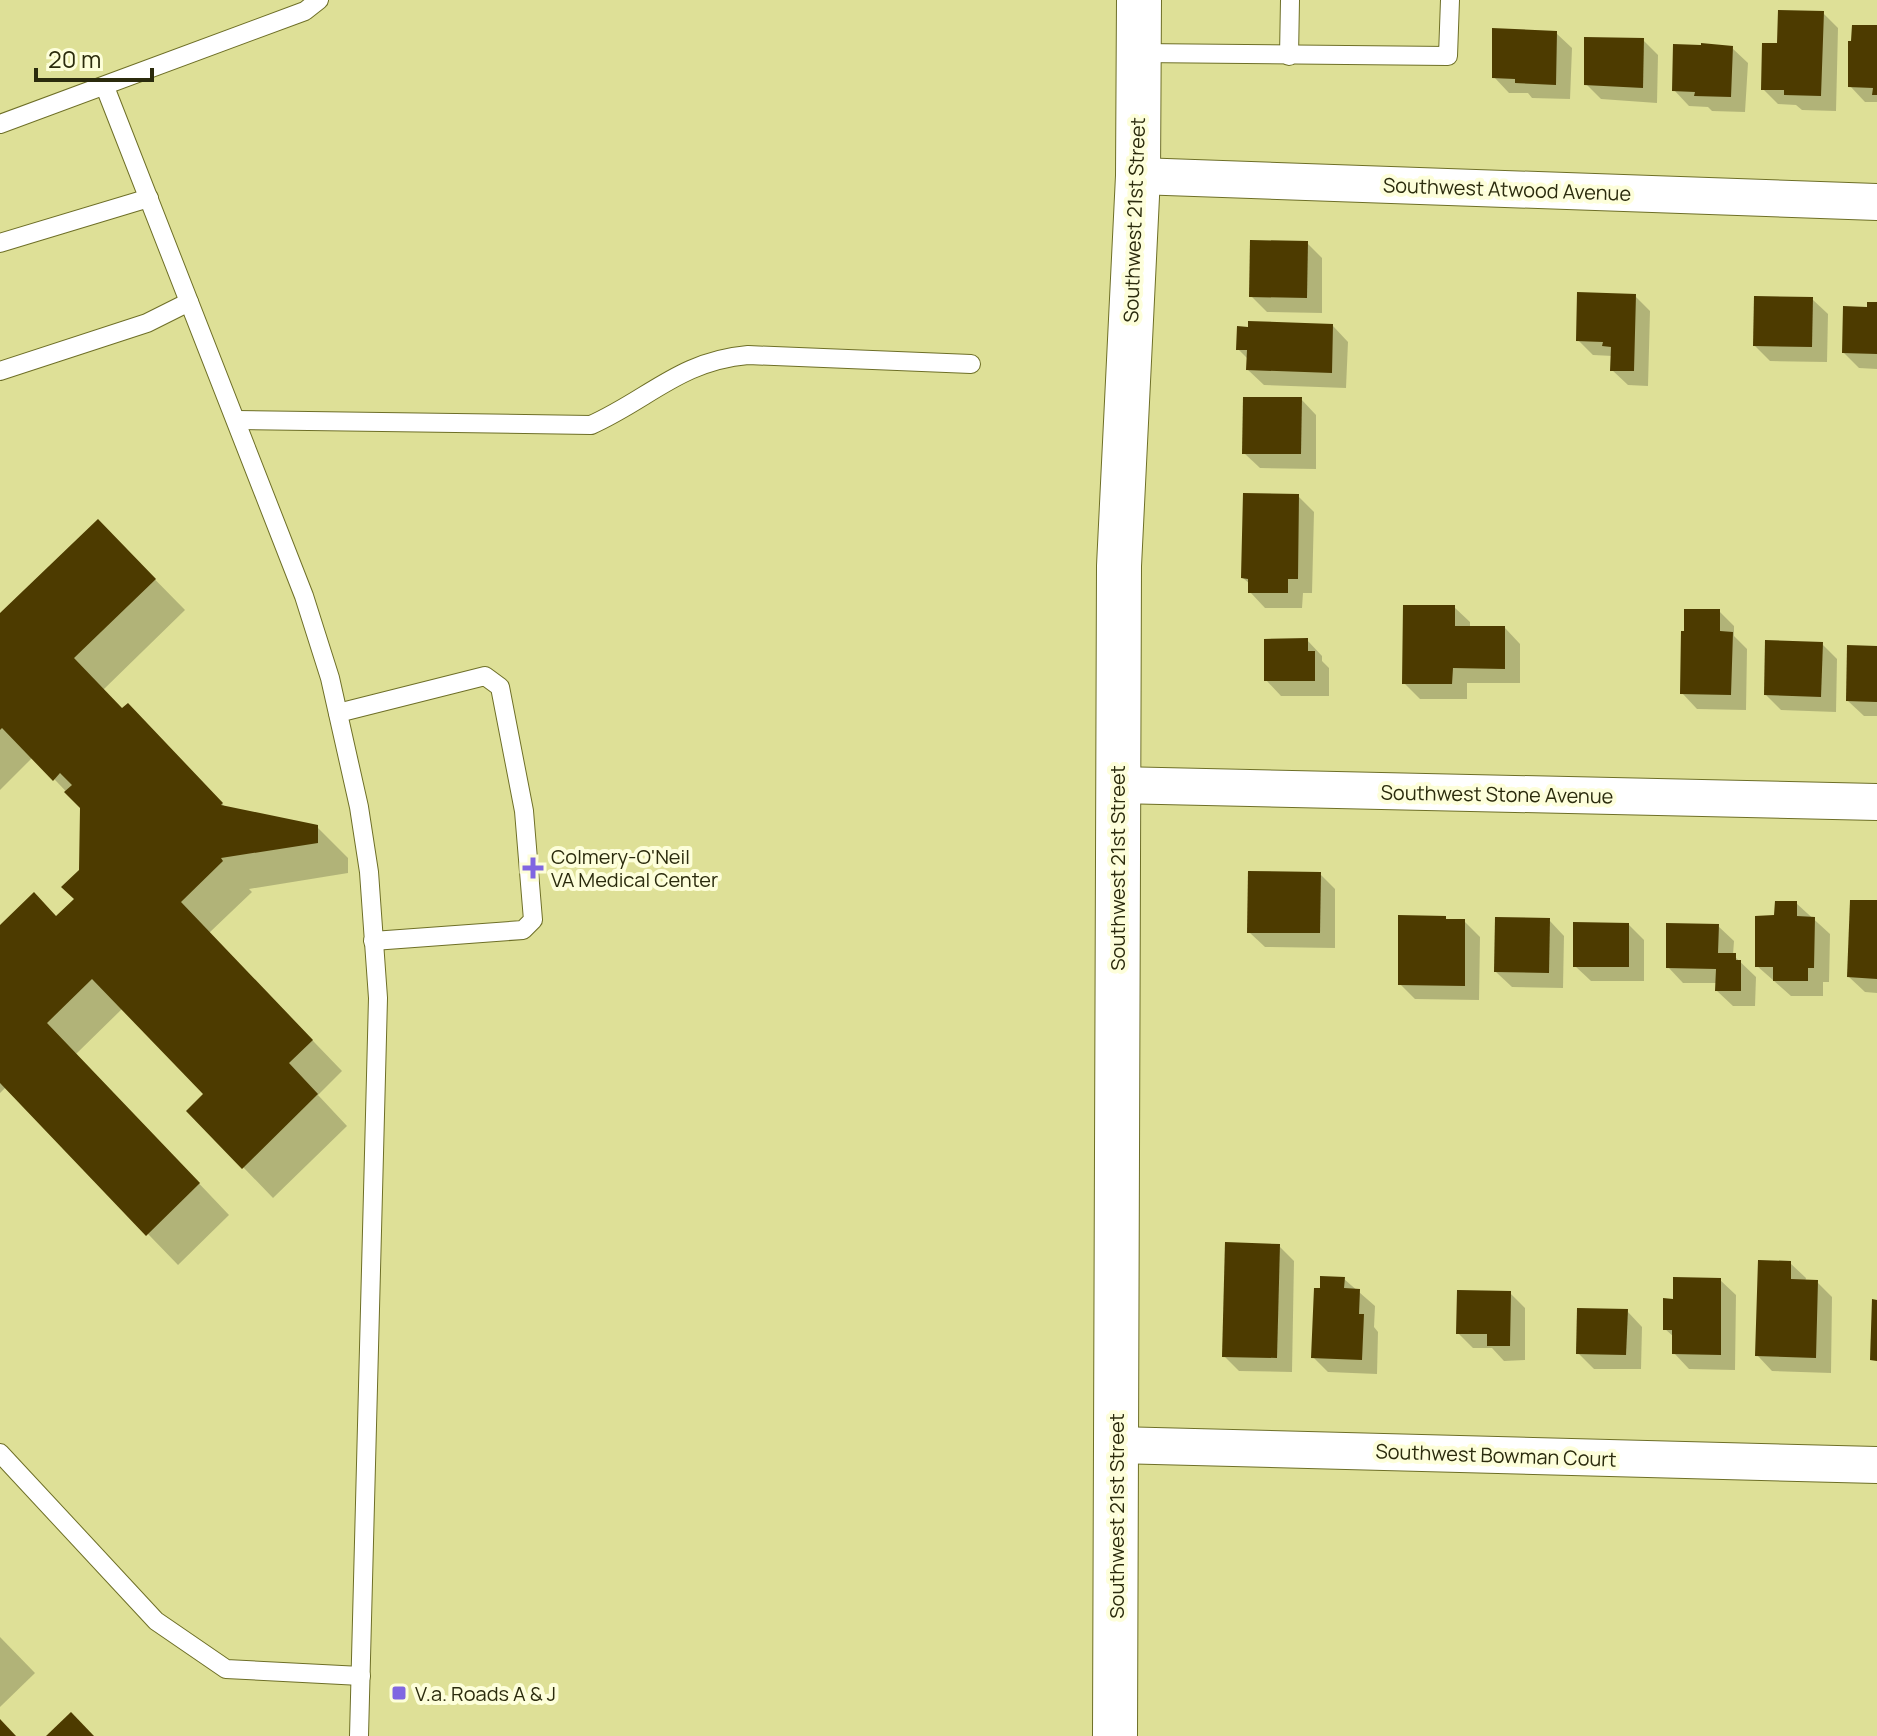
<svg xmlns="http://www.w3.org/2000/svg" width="1877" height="1736" font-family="Manrope,sans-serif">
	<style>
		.shadow { fill: #0003 }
		.building { fill: #4d3b00 }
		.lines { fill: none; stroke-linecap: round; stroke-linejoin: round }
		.lane-casing { stroke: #6e6f27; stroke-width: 20 }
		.street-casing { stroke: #6e6f27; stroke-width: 38 }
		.secondary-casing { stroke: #6e6f27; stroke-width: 46 }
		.lane { stroke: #fff; stroke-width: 18 }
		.street { stroke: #fff; stroke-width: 36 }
		.secondary { stroke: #fff; stroke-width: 44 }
		.poi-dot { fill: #8066e1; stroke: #fdfeda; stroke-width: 3 }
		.labels { text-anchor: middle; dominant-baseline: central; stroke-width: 8; stroke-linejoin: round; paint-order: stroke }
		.street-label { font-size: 20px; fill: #2b2b0d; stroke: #fdfeda }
		.poi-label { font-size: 20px; fill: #2b2b0d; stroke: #fdfeda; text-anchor: start }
	</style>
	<rect width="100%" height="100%" fill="#dee097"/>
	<g class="shadow">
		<polygon points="1823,13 1838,28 1836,111 1802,110 1796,105 1778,104 1763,89 1778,45"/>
		<polygon points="1877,27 1877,102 1865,102 1850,86"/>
		<polygon points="1556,33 1572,48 1570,99 1532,98 1528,93 1509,93 1494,77"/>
		<polygon points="1643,40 1658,55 1657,103 1601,99 1586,84"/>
		<polygon points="1732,48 1748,63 1745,112 1712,111 1708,107 1689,106 1674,90"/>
		<polygon points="1307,243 1322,258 1322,313 1267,312 1251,296"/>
		<polygon points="1635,296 1650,311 1648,386 1628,385 1612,370 1613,356 1593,355 1578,340"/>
		<polygon points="1812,299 1828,314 1827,362 1770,361 1755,346"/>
		<polygon points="1877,304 1877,369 1859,368 1844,353 1869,309"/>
		<polygon points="1333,326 1348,342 1346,388 1264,385 1248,370 1248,359 1238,349"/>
		<polygon points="1301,399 1316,415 1316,469 1260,468 1244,453"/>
		<polygon points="1298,496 1314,512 1312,593 1303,593 1302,608 1265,608 1250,592 1250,584 1243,578"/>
		<polygon points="128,552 185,610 103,690 123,711 158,736 227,809 317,827 348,858 348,873 249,889 252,892 209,933 342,1071 318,1095 347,1126 273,1198 243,1167 205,1094 123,1008 76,1054 229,1215 178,1265 6,1087 0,1093 0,928 57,918 76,899 81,871 82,808 33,757 0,790 0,616"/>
		<polygon points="1454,607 1470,622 1470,628 1505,628 1520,644 1520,683 1467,683 1467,699 1420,699 1404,683"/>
		<polygon points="1719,611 1734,626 1734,636 1747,649 1746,710 1697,709 1682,693"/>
		<polygon points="1307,640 1322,656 1322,661 1329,668 1329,696 1281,696 1266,680"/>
		<polygon points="1822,644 1837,659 1836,712 1781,710 1766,695"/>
		<polygon points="1877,648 1877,716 1864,716 1848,701"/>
		<polygon points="1320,874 1335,889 1335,948 1265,947 1249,932"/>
		<polygon points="1877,902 1877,993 1865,992 1849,977"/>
		<polygon points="1796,903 1830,934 1829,982 1823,982 1823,996 1791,996 1757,966 1776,917"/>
		<polygon points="1445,918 1448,921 1464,921 1480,937 1479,1000 1415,999 1400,984"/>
		<polygon points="1549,920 1564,936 1563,988 1512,987 1496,972"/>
		<polygon points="1629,925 1644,940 1644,981 1591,981 1575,966"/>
		<polygon points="1718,926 1734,941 1733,955 1756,977 1755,1006 1733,1006 1717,991 1717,983 1683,983 1668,967"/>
		<polygon points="1279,1246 1294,1261 1292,1372 1239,1371 1224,1356"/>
		<polygon points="1790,1263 1806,1278 1805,1282 1817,1282 1832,1297 1831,1373 1772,1371 1757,1355"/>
		<polygon points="1344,1279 1375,1306 1374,1327 1378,1332 1377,1374 1328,1372 1313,1357"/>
		<polygon points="1720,1280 1736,1295 1735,1370 1689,1369 1674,1353 1674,1337 1665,1329 1675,1301"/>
		<polygon points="1510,1293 1525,1308 1525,1360 1504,1361 1492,1348 1473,1348 1458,1333"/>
		<polygon points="1627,1311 1642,1327 1641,1369 1594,1369 1578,1353"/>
		<polygon points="0,1637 35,1673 0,1707"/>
	</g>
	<g class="building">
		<polygon points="1778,10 1824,11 1821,96 1784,95 1784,90 1761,90 1762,43 1777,43"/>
		<polygon points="1852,25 1877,25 1877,95 1872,95 1873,88 1848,87 1848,41 1851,41"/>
		<polygon points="1492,28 1557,31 1556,85 1515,83 1515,79 1492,78"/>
		<polygon points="1584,37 1644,38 1643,88 1584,85"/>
		<polygon points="1701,43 1733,46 1731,97 1694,96 1695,92 1672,91 1673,44 1701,45"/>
		<polygon points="1250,240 1308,241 1307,298 1249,297"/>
		<polygon points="1577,292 1636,294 1634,371 1610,371 1611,347 1602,346 1603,342 1576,341"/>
		<polygon points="1754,296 1813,297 1812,347 1753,346"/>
		<polygon points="1867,302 1877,302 1877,354 1842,353 1843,306 1867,307"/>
		<polygon points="1248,321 1333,324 1332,373 1246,370 1247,350 1236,350 1237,326 1248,327"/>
		<polygon points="1243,397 1302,397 1301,454 1242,454"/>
		<polygon points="1243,493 1299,494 1298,579 1288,579 1288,593 1248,593 1248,579 1241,578"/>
		<polygon points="98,519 156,579 74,658 122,708 128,703 223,803 221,805 318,825 318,843 221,858 223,861 181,902 313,1040 289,1063 318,1094 242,1169 186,1111 203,1094 92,979 47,1023 200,1183 146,1236 0,1083 0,925 34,892 56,916 74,899 61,887 79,870 80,808 64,792 72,785 60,773 53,781 2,728 0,730 0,613"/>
		<polygon points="1403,605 1455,605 1455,626 1505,626 1505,669 1453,668 1452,684 1402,684"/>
		<polygon points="1684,609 1720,609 1720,631 1733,632 1731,695 1680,694 1681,631 1684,631"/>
		<polygon points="1308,638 1308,651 1315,651 1315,681 1264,681 1264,639"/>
		<polygon points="1765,640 1823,642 1821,697 1764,695"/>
		<polygon points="1847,645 1877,646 1877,702 1846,701"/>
		<polygon points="1248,871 1321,872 1320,933 1247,933"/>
		<polygon points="1850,900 1877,900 1877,979 1847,977"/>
		<polygon points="1775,901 1797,901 1797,916 1815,917 1814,968 1808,968 1808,981 1773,981 1773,967 1755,967 1755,916 1774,915"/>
		<polygon points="1398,915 1446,916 1446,919 1465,919 1465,986 1398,985"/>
		<polygon points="1495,917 1550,918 1549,973 1494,972"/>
		<polygon points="1573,922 1629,923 1629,967 1573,967"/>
		<polygon points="1666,923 1719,924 1718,953 1736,953 1736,960 1741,960 1741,991 1715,991 1716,969 1666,968"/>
		<polygon points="1225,1242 1280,1244 1277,1358 1222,1357"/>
		<polygon points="1758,1260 1791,1261 1791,1279 1818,1280 1816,1358 1755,1356"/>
		<polygon points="1320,1276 1345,1277 1344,1288 1360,1289 1359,1314 1364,1314 1362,1360 1311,1358 1314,1288 1320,1288"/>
		<polygon points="1673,1277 1721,1278 1721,1355 1672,1354 1672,1330 1663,1330 1663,1298 1673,1299"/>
		<polygon points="1457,1290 1511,1291 1510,1346 1487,1346 1487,1334 1456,1334"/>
		<polygon points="1872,1299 1877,1300 1877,1361 1870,1360"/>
		<polygon points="1577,1308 1628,1309 1626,1355 1576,1354"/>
		<polygon points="71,1712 94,1736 46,1736"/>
		<polygon points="0,1719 16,1736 0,1736"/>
	</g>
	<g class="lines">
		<g class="lane-casing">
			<g id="lane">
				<polyline points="1139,53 1448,56 1450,0"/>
				<polyline points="1289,56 1290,0"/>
				<polyline points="105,87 304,596 330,678 359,807 369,872 378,998 359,1736"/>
				<polyline points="0,124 305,11 319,0"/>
				<polyline points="0,243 149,198"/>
				<polyline points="0,371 147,323 189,302"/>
				<path d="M236 420 591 425C649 399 680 361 748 355L971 364"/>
				<polyline points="338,713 485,676 500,687 524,811 533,920 523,930 373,941"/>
				<polyline points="0,1453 156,1621 226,1669 361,1676"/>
			</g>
		</g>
		<g class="street-casing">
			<g id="street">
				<polyline points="1138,176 1877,202"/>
				<polyline points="1117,785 1877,802"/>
				<polyline points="1116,1445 1877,1465"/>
			</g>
		</g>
		<g class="secondary-casing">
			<polyline id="secondary" points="1115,1736 1119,566 1138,176 1139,0"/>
		</g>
		<use href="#lane" class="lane"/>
		<use href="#street" class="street"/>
		<use href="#secondary" class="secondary"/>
	</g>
	<g class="poi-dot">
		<path d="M529 856h8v8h8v8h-8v8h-8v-8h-8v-8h8z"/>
		<rect x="391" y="1685" width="16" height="16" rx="4"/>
	</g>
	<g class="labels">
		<g class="street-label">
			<text transform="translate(1507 189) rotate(2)">Southwest Atwood Avenue</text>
			<text transform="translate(1134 220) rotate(-88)">Southwest 21st Street</text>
			<text transform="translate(1497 794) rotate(1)">Southwest Stone Avenue</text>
			<text transform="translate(1117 868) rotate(-90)">Southwest 21st Street</text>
			<text transform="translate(1496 1455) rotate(2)">Southwest Bowman Court</text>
			<text transform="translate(1116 1516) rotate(-90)">Southwest 21st Street</text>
		</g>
		<g class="poi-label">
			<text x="551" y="856">Colmery-O'Neil<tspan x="551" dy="23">VA Medical Center</tspan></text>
			<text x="415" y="1693">V.a. Roads A &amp; J</text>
		</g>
	</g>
	<path d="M36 68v12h116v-12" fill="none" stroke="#2b2b0d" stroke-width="4"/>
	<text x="48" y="68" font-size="24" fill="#2b2b0d" stroke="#fdfeda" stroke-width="6" paint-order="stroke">20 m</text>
</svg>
